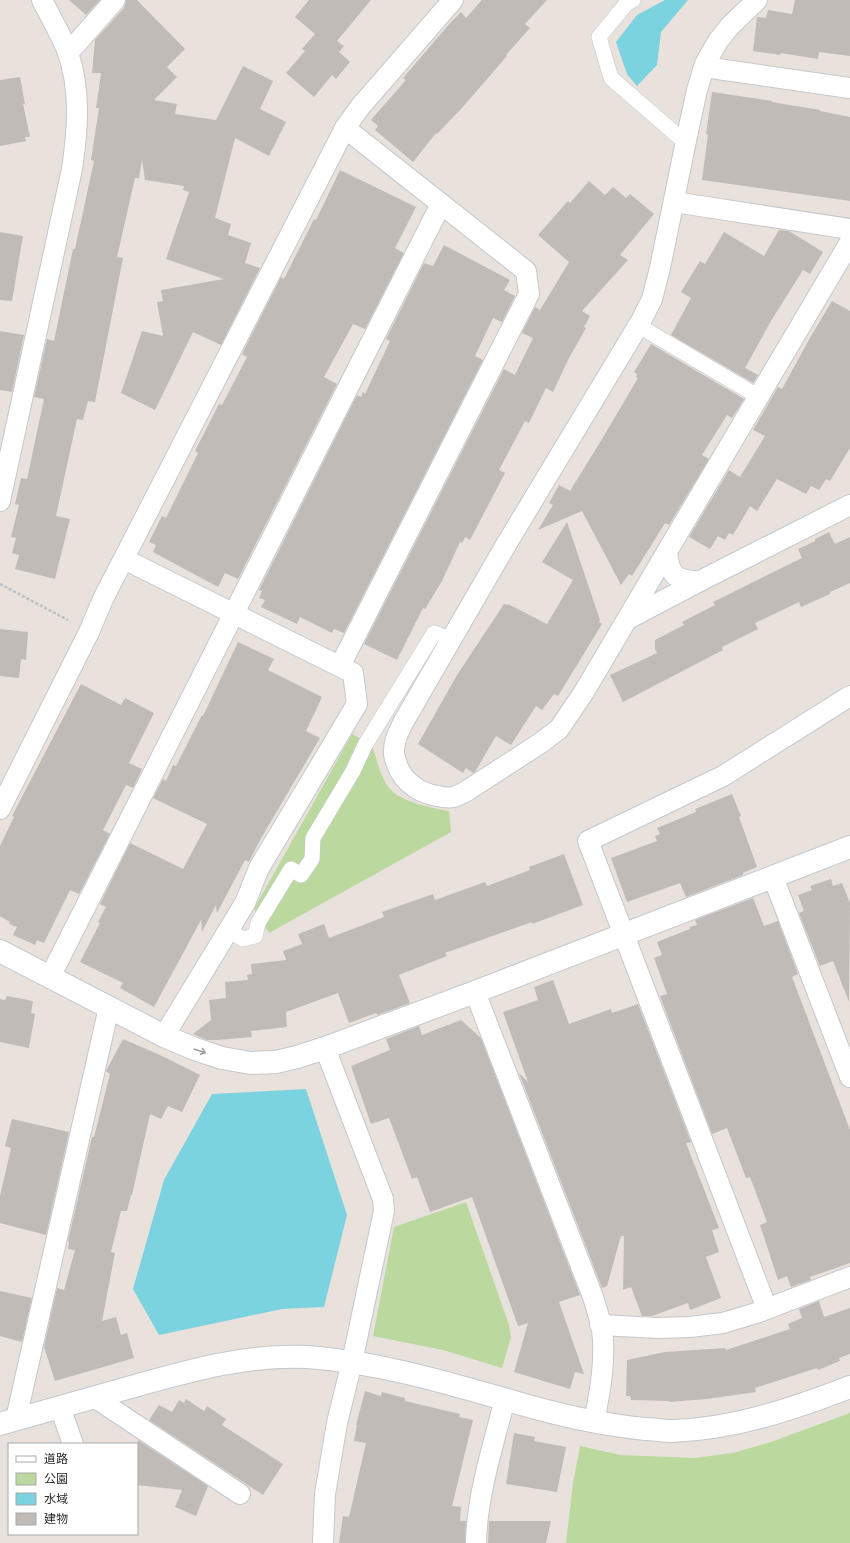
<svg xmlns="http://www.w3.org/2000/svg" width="850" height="1543" font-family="'Source Sans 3','Noto Sans JP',sans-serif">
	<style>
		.green { fill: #bbd99e }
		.water { fill: #7ad3de }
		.building { fill: #c1bbb8 }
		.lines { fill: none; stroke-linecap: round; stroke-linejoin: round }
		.pedestrian-casing { stroke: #c3c8d0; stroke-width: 16 }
		.minor-casing { stroke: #c3c8d0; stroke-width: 22 }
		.tertiary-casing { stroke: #c3c8d0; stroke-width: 24 }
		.path { stroke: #bebebe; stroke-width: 2.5; stroke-dasharray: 3 2; stroke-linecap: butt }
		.pedestrian { stroke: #fff; stroke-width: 15 }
		.minor { stroke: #fff; stroke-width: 20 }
		.tertiary { stroke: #fff; stroke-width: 22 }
		.oneway { stroke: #9e9e9e }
	</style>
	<rect width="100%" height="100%" fill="#e9e1db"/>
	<g class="green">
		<path d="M352 734 372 745C377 760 381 781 392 791 405 803 432 808 449 811L451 832 269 933 254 909Z"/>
		<polygon points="466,1202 509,1325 511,1337 502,1368 443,1350 373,1336 394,1227"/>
		<polygon points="850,1413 850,1543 566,1543 573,1483 580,1446 620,1455 694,1458 733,1453 771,1442"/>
	</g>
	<g class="water">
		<polygon points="665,0 688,0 661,32 657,65 637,86 627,74 616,42 637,15"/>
		<polygon points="306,1089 347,1215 324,1307 282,1309 159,1335 133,1289 164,1180 212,1094"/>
	</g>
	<g class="building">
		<polygon points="69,0 100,0 86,15"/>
		<polygon points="126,0 137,0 185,49 167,67 177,77 154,100 177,104 175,114 216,120 243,66 273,81 260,109 286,122 269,156 235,138 215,218 231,224 228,235 251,243 245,263 260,268 221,345 193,332 155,410 121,393 142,331 163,336 157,302 163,301 161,290 224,279 166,259 189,192 183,190 184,186 145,180 142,160 139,178 135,178 117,257 123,258 95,402 88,401 83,420 77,419 56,516 70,519 55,579 15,569 19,555 12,553 16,538 11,537 19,505 15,504 21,478 27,479 44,399 34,397 47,339 54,341 73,249 75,249 94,161 91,160 99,108 96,108 101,73 92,73 95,40 124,8"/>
		<polygon points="309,0 371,0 337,41 344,46 339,52 350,62 336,79 332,75 314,97 286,73 305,51 302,49 315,34 295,17"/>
		<polygon points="482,0 547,0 525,24 530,28 506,55 507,56 461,109 437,134 436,133 413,162 375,130 378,126 371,120 406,80 403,78 451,22 461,12 466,18"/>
		<polygon points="795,0 850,0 850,56 819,52 818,59 781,53 780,55 753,51 757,17 766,18 768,10 792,14"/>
		<polygon points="20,77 25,104 23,104 30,137 25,137 26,141 0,146 0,80"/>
		<polygon points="712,92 772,101 772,102 820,110 820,111 850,117 850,201 702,180 708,134 706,134"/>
		<polygon points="340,170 416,207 395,248 404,253 365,329 353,324 324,377 337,384 238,579 225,573 218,587 153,552 156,545 149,542 162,516 166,518 198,453 195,451 219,404 222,405 247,357 242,354 281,277 284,279 314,219 316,220"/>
		<polygon points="589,181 605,195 613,187 626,198 630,194 654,214 620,255 628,260 582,311 590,316 584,327 586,328 569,358 553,392 546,388 529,423 525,421 499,470 505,473 470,540 465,537 462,543 460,542 442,581 425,609 423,608 397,660 364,644 504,369 515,375 533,338 522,333 535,307 540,310 569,262 538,235 568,201 570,203"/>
		<polygon points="779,230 789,231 823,252 810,274 803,270 771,321 745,368 758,375 753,383 671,335 691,298 681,292 700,261 705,264 724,232 764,256"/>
		<polygon points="0,232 23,236 12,301 0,300"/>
		<polygon points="444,245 510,280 504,290 515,296 502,322 493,318 475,356 483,360 344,633 334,629 332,633 300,617 297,624 261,607 265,600 259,598 262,591 259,590 357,395 361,397 363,392 365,394 390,341 386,339 424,263 433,266"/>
		<polygon points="832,301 850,311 850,448 830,481 826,479 819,490 811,486 806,494 777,479 757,511 750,506 733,535 729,533 725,540 718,536 710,549 689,537 729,470 740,477 765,436 753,430 778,387 782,389 811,336"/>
		<polygon points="0,331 24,335 12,392 0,390"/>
		<polygon points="651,344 744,399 732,418 727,415 702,455 709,459 669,525 665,523 632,576 629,574 621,585 582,511 538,530 553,505 549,503 559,485 570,491 602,439 638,378 636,377 637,374 634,372"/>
		<polygon points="567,522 600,620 599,622 602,624 558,696 554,694 542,710 536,706 511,745 496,736 475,772 473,773 466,768 463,773 418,744 457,675 504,604 508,605 508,604 547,624 573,580 542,562"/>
		<polygon points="829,532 835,544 850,537 850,583 830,592 830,594 801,607 799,602 755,623 758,629 722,647 723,650 623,702 610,675 657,653 655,649 655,640 684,625 682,622 715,605 713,602 802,558 798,549 815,541 815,539"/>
		<polygon points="0,629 28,632 26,660 21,659 19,678 0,676"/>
		<polygon points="238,642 274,659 268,670 322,697 306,731 320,738 260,840 249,862 245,860 217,913 216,905 202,932 201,920 154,1007 120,988 123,983 80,962 100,923 98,922 106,907 100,904 130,843 183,869 207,824 153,798 163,779 166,781 173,765 176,766 202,715 203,716"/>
		<polygon points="81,684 121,705 125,698 154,713 129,763 142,769 133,788 126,785 103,830 110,834 79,894 70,890 44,943 37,940 35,945 13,935 17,927 9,924 10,922 0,916 0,846 14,817 12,816"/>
		<polygon points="732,794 741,816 739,817 757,867 743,873 743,875 686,897 680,883 627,902 611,858 657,841 655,836 660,834 657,828 696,812 695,809"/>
		<polygon points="564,854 583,905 532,924 532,922 445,953 447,956 399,975 410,1003 377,1015 376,1013 349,1023 338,993 286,1012 287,1027 251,1031 252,1037 218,1040 207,1040 193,1034 211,1020 209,1000 226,998 225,982 248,980 247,975 252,974 251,964 286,960 283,951 302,944 298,934 324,924 329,938 384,917 382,912 433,894 435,900 485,882 487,886 530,870 529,867"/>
		<polygon points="831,879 833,886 842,883 850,903 849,1002 833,961 820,966 799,913 804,911 798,895 812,890 810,886"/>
		<polygon points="753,898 764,926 778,921 798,974 792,977 850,1130 850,1263 810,1277 811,1280 791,1287 787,1276 778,1280 760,1225 767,1222 750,1177 746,1178 727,1128 712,1134 660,996 667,994 654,958 662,955 657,942 690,929 690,927 697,925 695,920"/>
		<polygon points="553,980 569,1024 611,1009 612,1013 638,1004 691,1142 686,1143 719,1228 712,1230 719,1252 706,1257 721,1298 690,1310 688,1303 652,1316 642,1316 631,1287 623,1290 624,1236 621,1236 607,1286 602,1288 519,1073 528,1082 503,1012 538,1000 534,987"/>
		<polygon points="7,996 33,1001 31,1013 35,1014 29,1048 0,1042 0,999 5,1000"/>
		<polygon points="461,1020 481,1038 580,1295 559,1302 584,1374 575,1372 570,1389 514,1372 528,1323 518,1326 472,1197 430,1212 417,1177 412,1179 389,1118 371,1124 351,1066 390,1050 386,1039 419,1026 422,1035"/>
		<polygon points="123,1039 160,1055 200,1075 182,1112 168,1106 161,1119 150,1114 132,1195 131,1195 127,1211 121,1211 111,1252 115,1253 102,1321 116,1317 121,1335 127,1333 134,1358 55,1381 44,1347 57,1288 64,1290 75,1250 68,1249 69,1241 68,1241 92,1137 94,1137 110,1074 106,1071"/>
		<polygon points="12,1119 69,1132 46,1235 0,1223 0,1196 11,1148 5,1146"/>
		<polygon points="0,1291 32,1298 22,1342 0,1336"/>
		<polygon points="819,1301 824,1317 850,1308 850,1354 839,1358 840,1361 818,1370 817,1368 755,1388 756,1392 707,1399 669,1402 669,1401 631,1400 630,1396 626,1396 627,1360 665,1352 725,1348 726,1350 790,1329 788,1324 802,1318 799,1309"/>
		<polygon points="365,1391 381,1396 382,1392 405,1398 405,1401 460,1414 459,1417 473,1420 452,1506 461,1507 460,1521 466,1521 465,1543 339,1543 343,1516 349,1517 366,1443 354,1441 357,1425 356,1425"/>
		<polygon points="186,1399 204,1411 207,1406 226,1419 222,1425 283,1464 263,1495 149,1420 159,1405 172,1412 179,1400 184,1403"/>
		<polygon points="514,1433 535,1437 534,1441 566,1447 557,1492 506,1484"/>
		<polygon points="138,1440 208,1486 196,1516 175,1507 182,1490 137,1485"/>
		<polygon points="489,1521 551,1521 546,1543 488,1543"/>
	</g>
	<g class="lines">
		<g class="pedestrian-casing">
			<g id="pedestrian">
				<polyline points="633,0 626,4 599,37 611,78 686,143"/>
				<polyline points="639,326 759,397"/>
				<polyline points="228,930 243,939 255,936 258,923 291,869 301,875 312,859 313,838 353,771 365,745 434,633 452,640"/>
			</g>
		</g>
		<g class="minor-casing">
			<g id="minor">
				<path d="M757 0 730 26 718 41 705 64 697 90 687 136 660 268 652 299 641 321 507 543 404 721C399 731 393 742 394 754 398 777 415 793 438 796 442 797 449 798 453 797 457 796 461 794 465 792L542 742 559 729 584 692 850 242"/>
				<polyline points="68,53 115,0"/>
				<polyline points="704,67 850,88"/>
				<polyline points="674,202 850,229"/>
				<path d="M0 501 72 169C78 129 81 88 67 50 60 33 50 16 42 0"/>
				<path d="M667 553C670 577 677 581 700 581"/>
				<polyline points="124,559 353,673 357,704 259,868 245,903 164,1036"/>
				<polyline points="628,619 700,581 850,505"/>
				<polyline points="340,666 529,294 526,271 345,128"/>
				<polyline points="0,809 89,632 103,599 345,128 360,107 453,0"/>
				<polyline points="773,877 850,1077"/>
				<polyline points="50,977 441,204"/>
				<path d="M475 992 593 1297C596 1307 600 1319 602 1329 606 1360 600 1392 594 1422"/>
				<polyline points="767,1309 588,841 723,776 850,696"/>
				<polyline points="600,1325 659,1328 690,1327 723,1323 756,1313 850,1277"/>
				<polyline points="94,1397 240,1494"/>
				<polyline points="60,1407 73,1444"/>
				<polyline points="16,1419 109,1007"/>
				<polyline points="323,1543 325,1494 337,1423 352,1362 384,1211 383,1199 325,1048"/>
				<path d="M476 1543C477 1495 493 1446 505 1399"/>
			</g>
		</g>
		<g class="tertiary-casing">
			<g id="tertiary">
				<polyline points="0,951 164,1036 195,1049 222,1058 251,1063 276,1062 297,1057 325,1048 475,992 850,847"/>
				<path d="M0 1424C44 1412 87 1399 131 1387 188 1371 247 1354 307 1357 380 1362 451 1384 521 1404 563 1416 602 1425 646 1429 654 1429 663 1431 672 1431 734 1429 793 1409 850 1387"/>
			</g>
		</g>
		<polyline class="path" points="0,584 68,620"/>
		<use href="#pedestrian" class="pedestrian"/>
		<use href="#minor" class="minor"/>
		<use href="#tertiary" class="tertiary"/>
	</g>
	<defs><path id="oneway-shaft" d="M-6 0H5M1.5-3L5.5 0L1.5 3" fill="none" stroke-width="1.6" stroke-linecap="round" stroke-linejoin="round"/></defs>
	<use class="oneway" href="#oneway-shaft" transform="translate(200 1051) rotate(18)"/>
	<rect x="8" y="1443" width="130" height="92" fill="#ffffff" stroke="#a9a9a9"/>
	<rect x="16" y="1456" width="20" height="6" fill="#ffffff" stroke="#a9a9a9"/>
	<text x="44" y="1463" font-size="12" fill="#282828">道路</text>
	<rect x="16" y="1473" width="20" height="12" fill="#bbd99e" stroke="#a9a9a9"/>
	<text x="44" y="1483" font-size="12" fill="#282828">公園</text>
	<rect x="16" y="1493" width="20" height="12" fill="#7ad3de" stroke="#a9a9a9"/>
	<text x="44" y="1503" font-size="12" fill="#282828">水域</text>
	<rect x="16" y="1513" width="20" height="12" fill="#c1bbb8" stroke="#a9a9a9"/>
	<text x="44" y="1523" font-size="12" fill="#282828">建物</text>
</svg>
